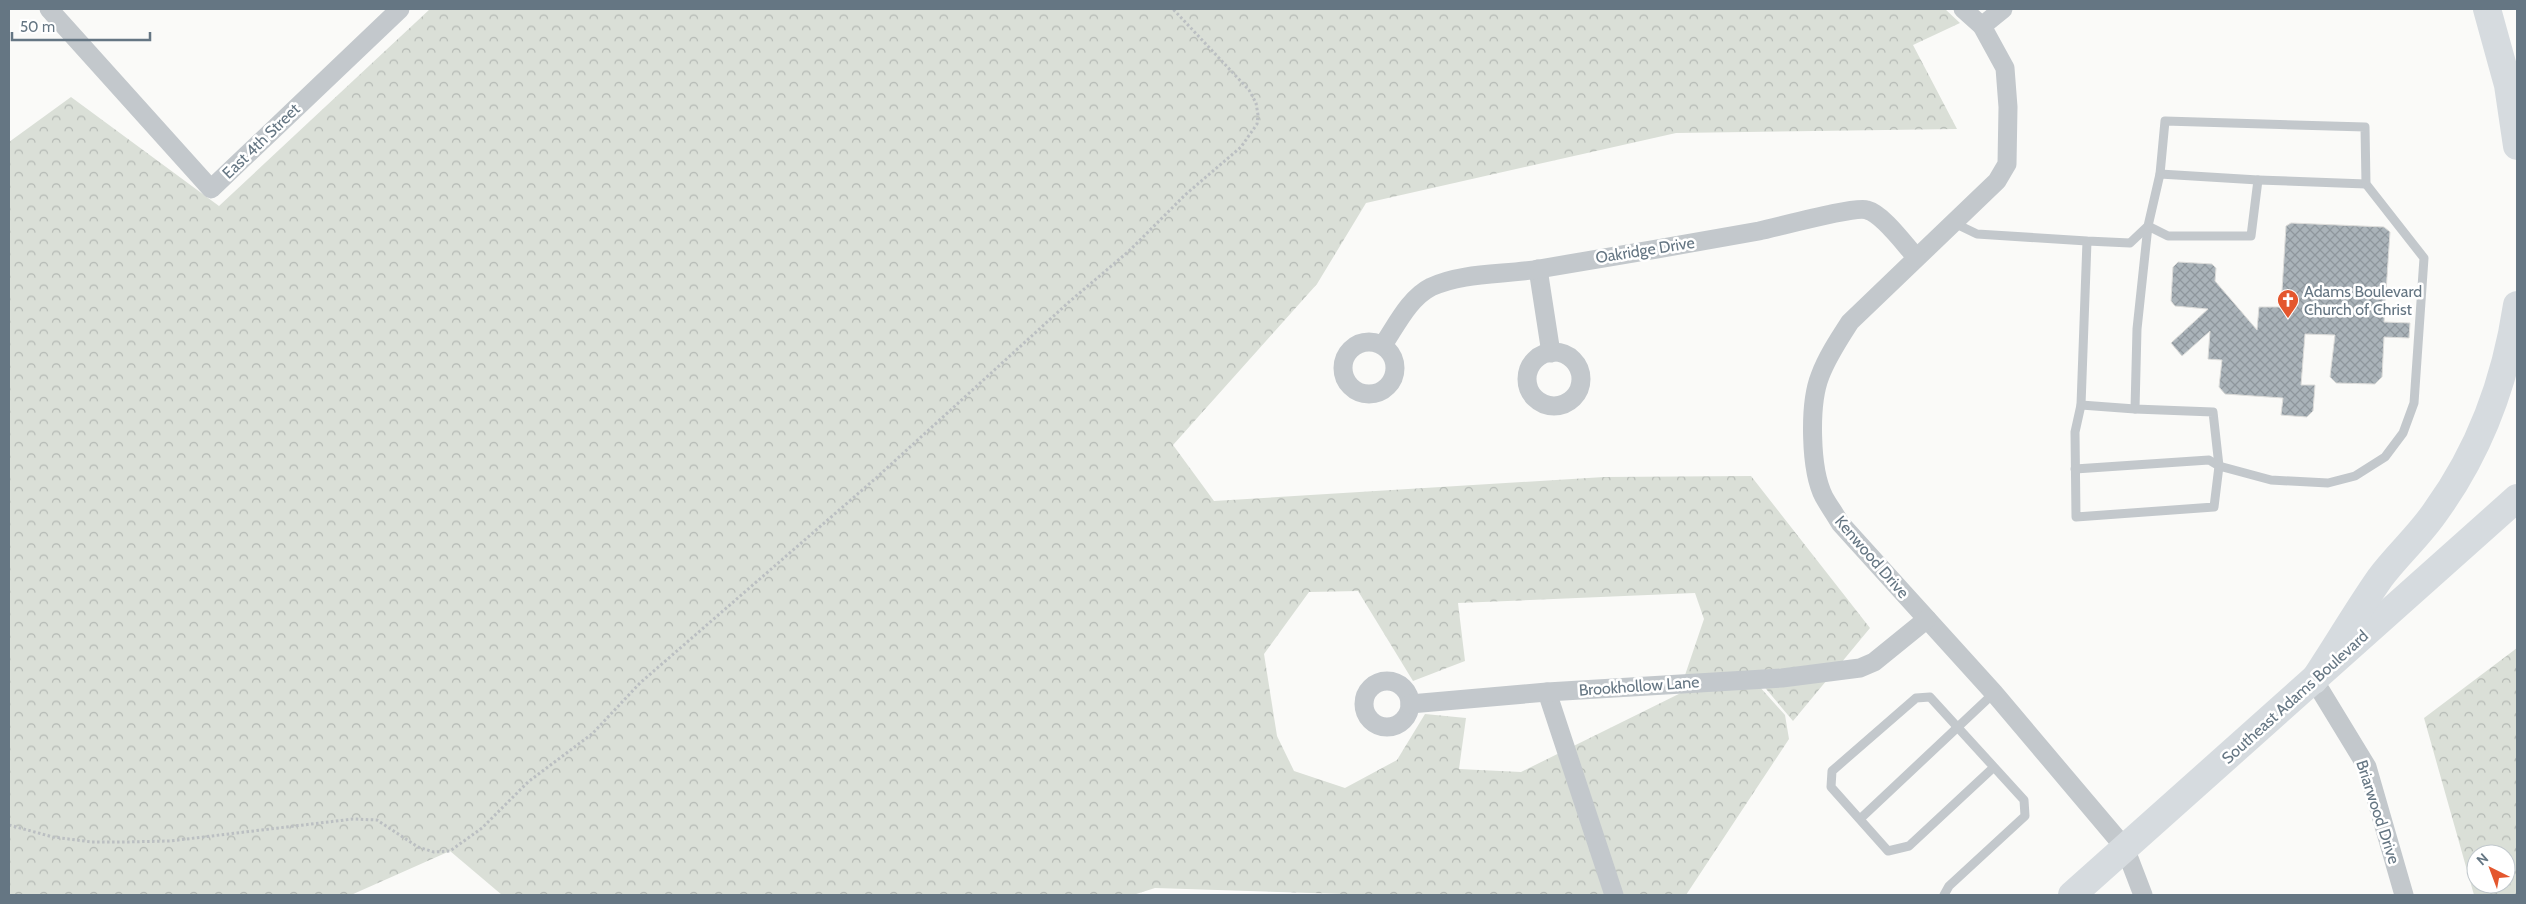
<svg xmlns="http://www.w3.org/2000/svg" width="2526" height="904" font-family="Cabin,sans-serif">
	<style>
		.forest { fill: url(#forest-crowns); fill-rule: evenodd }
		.building { fill: url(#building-cross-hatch); stroke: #dcdcda }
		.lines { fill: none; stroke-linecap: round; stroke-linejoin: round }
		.path { stroke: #bbbfc2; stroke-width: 3; stroke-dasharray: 2.5 2.5; stroke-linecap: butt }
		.lane { stroke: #c3c8cc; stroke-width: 9 }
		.street { stroke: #c3c8cc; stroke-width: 19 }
		.primary { stroke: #d6dbdf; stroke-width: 28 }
		.highway { stroke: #d6dbdf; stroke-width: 28 }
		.labels { text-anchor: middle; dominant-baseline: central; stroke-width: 5; stroke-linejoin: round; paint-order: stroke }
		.street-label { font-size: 16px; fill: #657683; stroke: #fff }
		.poi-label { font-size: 16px; fill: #657683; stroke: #fff; text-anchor: start }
	</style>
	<defs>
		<pattern id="forest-crowns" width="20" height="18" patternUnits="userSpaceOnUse" patternTransform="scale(1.25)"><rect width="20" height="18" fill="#dadfd7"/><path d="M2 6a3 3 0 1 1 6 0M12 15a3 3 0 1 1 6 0" fill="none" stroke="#b4b9b4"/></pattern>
		<pattern id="building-cross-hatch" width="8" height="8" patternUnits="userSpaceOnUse" patternTransform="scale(1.25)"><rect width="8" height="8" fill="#aab3b9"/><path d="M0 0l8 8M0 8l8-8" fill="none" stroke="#8e969c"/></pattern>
	</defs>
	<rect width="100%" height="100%" fill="#fafaf8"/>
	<g class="forest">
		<polygon points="430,9 1945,9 1960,23 1913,45 1957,129 1676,133 1366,203 1317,284 1173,445 1214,501 1604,477 1751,476 1870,628 1793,721 1751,671 1682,684 1704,619 1695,593 1458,603 1465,661 1413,681 1358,591 1309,592 1264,654 1277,736 1294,771 1345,788 1397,760 1425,714 1466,718 1459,769 1521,772 1701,683 1759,686 1785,715 1789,739 1686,895 1376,895 1155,888 1133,895 502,895 450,851 351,895 9,895 9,142 71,97 219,206"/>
		<path d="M2517 648V895H2474L2424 718ZM2476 854H2506V884H2476Z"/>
	</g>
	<polygon class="building" points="2291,223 2384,227 2390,232 2384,322 2410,323 2409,338 2384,337 2382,377 2375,384 2336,383 2330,377 2335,335 2305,334 2301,385 2315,385 2313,411 2307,417 2281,415 2283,398 2225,394 2219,387 2222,360 2208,359 2210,331 2182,356 2171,343 2208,309 2175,306 2171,301 2173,267 2178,262 2212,264 2216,268 2215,281 2257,330 2259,307 2281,307 2286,226"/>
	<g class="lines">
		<polyline class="path" points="9,825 53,837 92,842 124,842 170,841 353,819 377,820 418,847 434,852 450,851 482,828 528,782 592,734 640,683 876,478 1069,302 1129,251 1185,195 1241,147 1257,124 1258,115 1256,103 1249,90 1173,9"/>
		<g class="lane">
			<polyline points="2160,174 2258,180 2251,236 2168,236 2148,226 2137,329 2135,409 2213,412 2219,466"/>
			<polyline points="2258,180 2366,184"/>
			<polyline points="1952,222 1977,234 2087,241 2081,405 2075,432 2076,517 2214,507 2219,466 2271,480 2328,483 2355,476 2385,457 2403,433 2414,403 2424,258 2366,184 2365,127 2165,121 2160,174 2148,226 2130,243 2087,241"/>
			<polyline points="2081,405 2135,409"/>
			<polyline points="2075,469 2209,460 2219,466"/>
			<polyline points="1860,819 1994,693"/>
			<polyline points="1944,895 1949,886 2025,816 2024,800 1930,697 1916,698 1832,771 1831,787 1888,851 1909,846 1994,767"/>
		</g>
		<g class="street">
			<polyline points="49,9 211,189 400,9"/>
			<path d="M1963 9 1982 26 2005 68 2008 107 2007 164 1997 181 1850 322C1839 339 1827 357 1820 376 1809 404 1810 470 1824 497 1829 506 1835 514 1840 523L1994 693 2125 848 2143 895"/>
			<polyline points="1982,26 2003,9"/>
			<polyline points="1538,269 1551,353"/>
			<circle cx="1369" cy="368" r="26"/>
			<path d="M1383 345C1396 326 1409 298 1431 287 1463 272 1504 275 1539 269 1612 257 1686 244 1759 231 1779 227 1854 206 1867 210 1883 214 1905 245 1916 257"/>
			<circle cx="1554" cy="379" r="27"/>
			<polyline points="2314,680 2367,767 2404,895"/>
			<circle cx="1387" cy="704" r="23"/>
			<polyline points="1547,692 1614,895"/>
			<polyline points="1410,704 1547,692 1782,678 1860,668 1874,662 1927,619"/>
		</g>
		<polyline class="primary" points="2072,895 2517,498"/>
		<g class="highway">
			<polyline points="2487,9 2508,85 2517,146"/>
			<path d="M2314 680C2336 647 2357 611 2380 578 2397 555 2420 535 2436 511 2480 450 2506 379 2517 305"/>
		</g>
	</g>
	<defs>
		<g id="church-pin" transform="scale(1.125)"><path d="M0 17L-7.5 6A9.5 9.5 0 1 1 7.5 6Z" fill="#e4572e" stroke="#fff"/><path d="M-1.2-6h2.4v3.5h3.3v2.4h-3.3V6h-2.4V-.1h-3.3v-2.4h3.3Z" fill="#fff"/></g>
	</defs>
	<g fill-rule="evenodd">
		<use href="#church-pin" x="2288" y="300"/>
	</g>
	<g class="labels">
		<g class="street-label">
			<text transform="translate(261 141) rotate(-44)">East 4th Street</text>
			<text transform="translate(1645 250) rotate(-9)">Oakridge Drive</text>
			<text transform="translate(1872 557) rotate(49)">Kenwood Drive</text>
			<text transform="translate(1639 686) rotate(-4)">Brookhollow Lane</text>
			<text transform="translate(2295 697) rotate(-42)">Southeast Adams Boulevard</text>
			<text transform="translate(2378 812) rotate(72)">Briarwood Drive</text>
		</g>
		<g class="poi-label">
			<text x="2304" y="291">Adams Boulevard<tspan x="2304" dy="18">Church of Christ</tspan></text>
		</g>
	</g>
	<rect width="2526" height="904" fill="none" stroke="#657683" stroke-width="20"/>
	<g transform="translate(2491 869) rotate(318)"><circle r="24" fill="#ffffff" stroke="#c1c8cd"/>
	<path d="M0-4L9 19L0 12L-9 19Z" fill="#e4572e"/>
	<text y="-8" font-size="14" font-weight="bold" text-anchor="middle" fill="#657683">N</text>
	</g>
	<path d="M12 32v8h138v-8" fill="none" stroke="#657683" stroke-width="2.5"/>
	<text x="20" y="32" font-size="15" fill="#657683" stroke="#ffffff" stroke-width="4" paint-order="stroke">50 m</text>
</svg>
